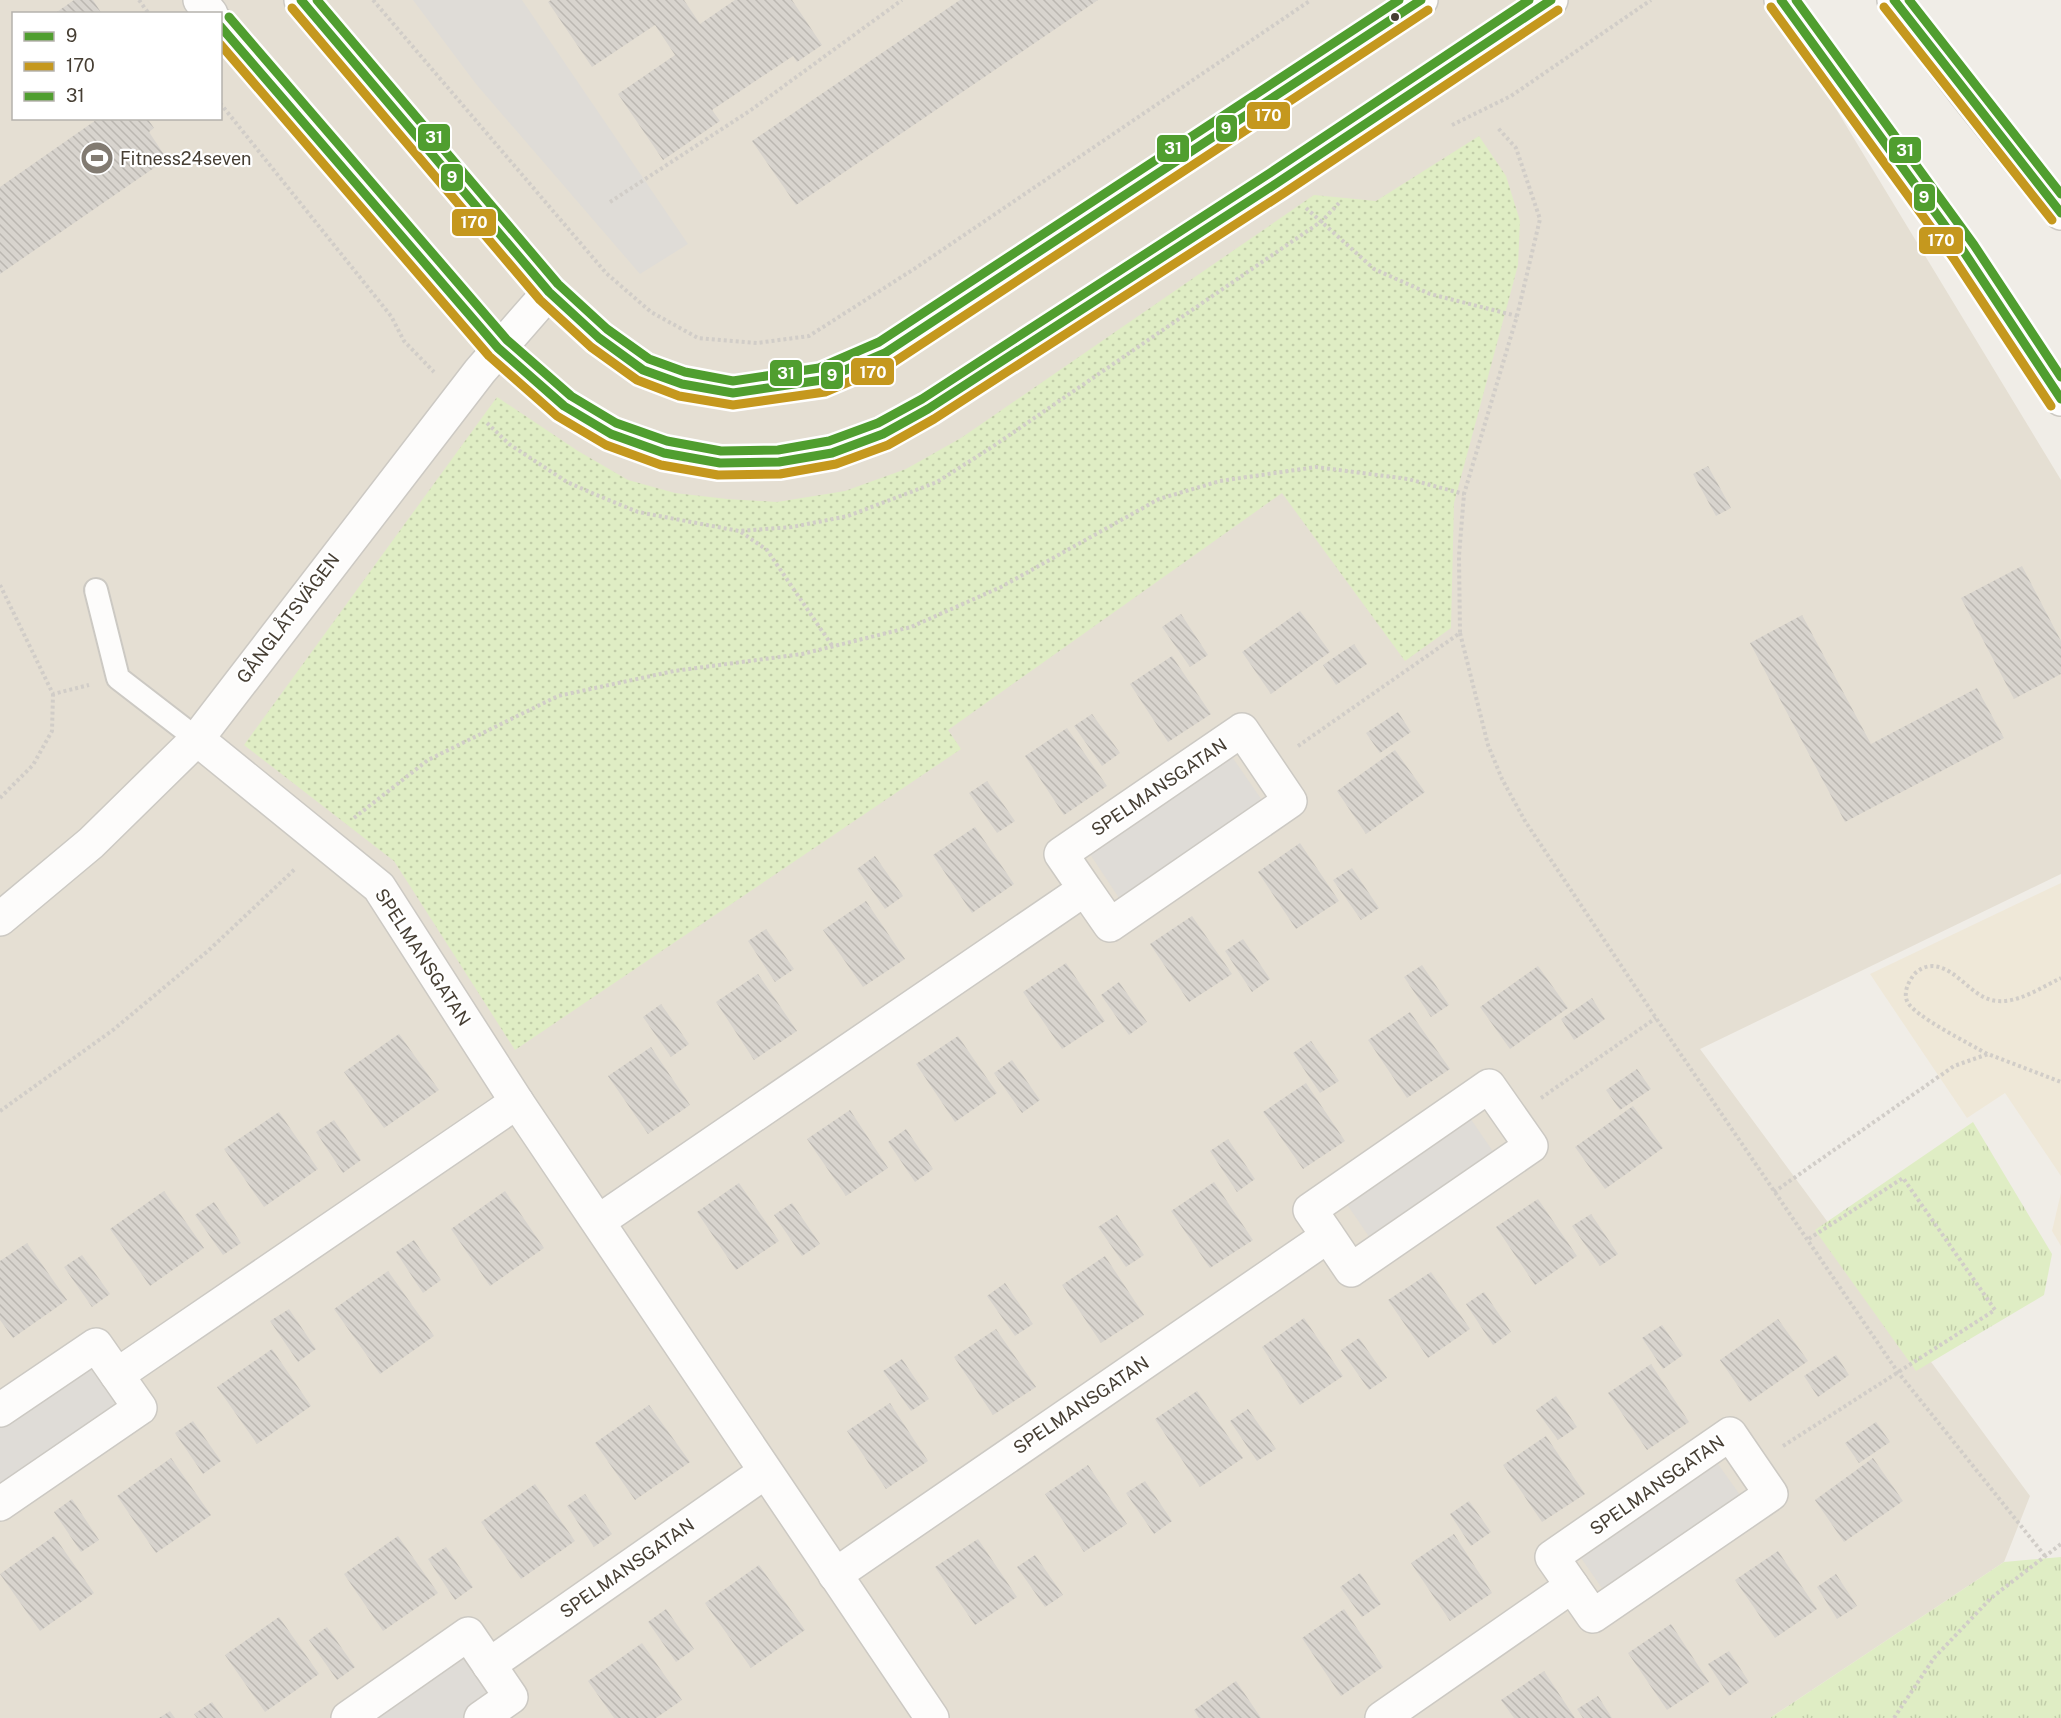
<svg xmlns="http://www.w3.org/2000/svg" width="2061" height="1718" font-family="'Public Sans',sans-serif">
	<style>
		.residential { fill: #e5dfd3; fill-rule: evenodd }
		.education { fill: #efe8d8 }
		.grass { fill: url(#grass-dots) }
		.park { fill: url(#park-tufts) }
		.parking { fill: #dfdcd7 }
		.building { fill: url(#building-back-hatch) }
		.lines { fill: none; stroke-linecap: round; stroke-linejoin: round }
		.service-casing { stroke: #ccc9c3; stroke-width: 26 }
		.minor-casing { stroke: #ccc9c3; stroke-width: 36 }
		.tertiary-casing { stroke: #ccc9c3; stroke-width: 36 }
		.path { stroke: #d1cdc8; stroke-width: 4; stroke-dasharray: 3 3; stroke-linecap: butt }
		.service { stroke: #fdfcfb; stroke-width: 22 }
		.minor { stroke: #fdfcfb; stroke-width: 33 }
		.tertiary { stroke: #fdfcfb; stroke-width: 33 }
		.bus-1-casing { stroke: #fff; stroke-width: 14 }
		.bus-2-casing { stroke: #fff; stroke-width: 14 }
		.bus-3-casing { stroke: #fff; stroke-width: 14 }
		.bus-1 { stroke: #509e2f; stroke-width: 9 }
		.bus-2 { stroke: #c5981e; stroke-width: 9 }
		.bus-3 { stroke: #509e2f; stroke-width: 9 }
		.bus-dot { fill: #463e33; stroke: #fff; stroke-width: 2 }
		.labels { text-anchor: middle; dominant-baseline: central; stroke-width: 4.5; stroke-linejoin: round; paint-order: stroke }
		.poi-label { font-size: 18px; fill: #463e33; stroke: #fff; text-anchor: start }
		.street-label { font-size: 18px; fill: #463e33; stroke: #fff }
		.line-badge { stroke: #fff; stroke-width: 2 }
		.badge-label { font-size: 16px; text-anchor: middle; font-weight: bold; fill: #fff }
	</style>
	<defs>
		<pattern id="grass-dots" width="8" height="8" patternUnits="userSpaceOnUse" patternTransform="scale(1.5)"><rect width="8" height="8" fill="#dfedc4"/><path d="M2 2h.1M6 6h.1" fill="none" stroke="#c1cca9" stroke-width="1.8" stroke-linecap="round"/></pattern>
		<pattern id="park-tufts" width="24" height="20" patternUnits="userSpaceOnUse" patternTransform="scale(1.5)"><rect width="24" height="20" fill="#dfedc4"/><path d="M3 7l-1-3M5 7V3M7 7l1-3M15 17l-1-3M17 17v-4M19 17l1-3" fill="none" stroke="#c1cca9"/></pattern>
		<pattern id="building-back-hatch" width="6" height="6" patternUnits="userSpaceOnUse" patternTransform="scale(1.5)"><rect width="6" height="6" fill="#d8d4ce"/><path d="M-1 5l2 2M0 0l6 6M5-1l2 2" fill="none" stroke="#bbb7b1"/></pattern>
	</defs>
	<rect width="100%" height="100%" fill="#f0ede7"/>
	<path class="residential" d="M0 0H1770L2061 480V874L1700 1049 2030 1496 2004 1562 1770 1718H0ZM14 14H220V118H14Z"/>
	<g class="education">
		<polygon points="2061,883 2061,1176 2005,1093 1967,1118 1870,974"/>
		<polygon points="2061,1193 2061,1246 2052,1231"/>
	</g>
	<polygon class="grass" points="1479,136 1506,176 1520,221 1518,265 1454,503 1451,628 1405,661 1282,493 948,730 961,749 515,1050 394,861 244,745 497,397 578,451 628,480 675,493 727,499 777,502 845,491 906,469 961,438 1314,195 1376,201"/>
	<g class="park">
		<polygon points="1973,1122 2052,1254 2044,1295 1916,1371 1815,1230"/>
		<polygon points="2061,1557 2061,1718 1770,1718 2004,1562"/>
	</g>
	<g class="parking">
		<polygon points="413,0 522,0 688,244 640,274 476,84"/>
		<polygon points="1228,751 1266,806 1123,904 1086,848"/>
		<polygon points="1468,1115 1496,1156 1372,1241 1344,1200"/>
		<polygon points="93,1357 128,1405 0,1494 0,1421"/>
		<polygon points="1713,1457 1745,1502 1608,1597 1577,1552"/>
		<polygon points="466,1646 499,1692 462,1718 365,1718"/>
	</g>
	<g class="building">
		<polygon points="74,0 93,0 102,14 54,14"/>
		<polygon points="551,0 684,0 700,24 735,0 792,0 822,45 797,62 793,56 712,110 720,121 663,160 618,94 675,55 655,25 592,67 548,2"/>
		<polygon points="960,0 1098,0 796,205 752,141"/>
		<polygon points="99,118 147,118 154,128 149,132 167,159 0,274 0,187"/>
		<polygon points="1708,466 1731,508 1716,516 1693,474"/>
		<polygon points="2022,566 2061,641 2061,674 2014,699 1961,598"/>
		<polygon points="1300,611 1330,652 1271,694 1242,652"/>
		<polygon points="1181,614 1208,655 1190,667 1162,627"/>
		<polygon points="1802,615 1871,744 1977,688 2004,738 1845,822 1750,643"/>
		<polygon points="1354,644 1367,664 1336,685 1323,665"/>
		<polygon points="1172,656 1211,714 1168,742 1130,684"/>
		<polygon points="1398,712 1411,732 1380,753 1366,733"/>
		<polygon points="1092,714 1120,753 1102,766 1074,726"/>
		<polygon points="1067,728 1107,786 1064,815 1025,756"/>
		<polygon points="1395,750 1425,792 1366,834 1337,791"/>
		<polygon points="987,781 1015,821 997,833 969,793"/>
		<polygon points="975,827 1014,884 972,913 933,855"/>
		<polygon points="1300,843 1339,901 1296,929 1258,872"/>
		<polygon points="875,856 903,896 885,909 857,869"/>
		<polygon points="1352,868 1379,908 1361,920 1333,880"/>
		<polygon points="866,901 905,959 863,987 823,930"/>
		<polygon points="1192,916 1232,974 1189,1002 1150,944"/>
		<polygon points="766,929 794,969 775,982 748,941"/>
		<polygon points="1243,939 1270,979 1252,992 1225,951"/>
		<polygon points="1066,963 1105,1021 1062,1049 1023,992"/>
		<polygon points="1422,965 1449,1005 1431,1017 1404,977"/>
		<polygon points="1538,966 1568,1008 1510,1049 1480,1007"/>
		<polygon points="758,974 797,1031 754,1060 716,1002"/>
		<polygon points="1119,982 1147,1022 1129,1035 1101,995"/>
		<polygon points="1592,998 1605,1019 1574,1040 1561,1019"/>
		<polygon points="661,1004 689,1044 671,1057 643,1017"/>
		<polygon points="1410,1012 1450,1069 1407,1098 1368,1040"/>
		<polygon points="399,1034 439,1090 384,1128 344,1072"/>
		<polygon points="958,1036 997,1093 955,1122 916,1064"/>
		<polygon points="1311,1041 1339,1081 1320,1093 1293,1053"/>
		<polygon points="651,1047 690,1105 648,1134 608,1076"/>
		<polygon points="1012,1060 1040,1100 1022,1113 994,1073"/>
		<polygon points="1637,1069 1651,1089 1620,1110 1606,1090"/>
		<polygon points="1306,1083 1345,1141 1303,1169 1263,1112"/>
		<polygon points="1633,1106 1663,1148 1605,1189 1575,1147"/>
		<polygon points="850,1110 888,1168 846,1196 807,1139"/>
		<polygon points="279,1112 318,1169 264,1207 224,1149"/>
		<polygon points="334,1120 361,1160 343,1173 316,1132"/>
		<polygon points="906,1129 933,1169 915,1182 888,1142"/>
		<polygon points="1228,1139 1255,1179 1237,1192 1210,1151"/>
		<polygon points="1214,1182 1253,1240 1210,1268 1171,1211"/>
		<polygon points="739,1183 779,1241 736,1270 697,1212"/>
		<polygon points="164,1191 204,1248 150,1286 110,1229"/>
		<polygon points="505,1191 544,1248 490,1286 451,1229"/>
		<polygon points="1538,1199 1577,1256 1535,1285 1496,1227"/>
		<polygon points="214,1202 241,1243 223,1255 195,1215"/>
		<polygon points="792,1203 820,1244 802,1256 774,1215"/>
		<polygon points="1591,1214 1618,1254 1600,1266 1572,1226"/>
		<polygon points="1117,1215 1144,1255 1126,1267 1098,1227"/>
		<polygon points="414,1240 441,1280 423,1293 396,1252"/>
		<polygon points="27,1243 67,1300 13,1338 0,1320 0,1261"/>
		<polygon points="82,1255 110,1294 92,1307 64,1267"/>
		<polygon points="1105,1256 1144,1315 1101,1343 1062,1285"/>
		<polygon points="388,1271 434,1336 380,1374 334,1309"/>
		<polygon points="1431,1272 1470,1329 1428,1358 1388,1300"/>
		<polygon points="1005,1283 1033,1324 1015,1336 987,1296"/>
		<polygon points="1484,1292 1511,1332 1493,1345 1466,1304"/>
		<polygon points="289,1309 316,1349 298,1362 270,1321"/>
		<polygon points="1304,1318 1343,1376 1300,1405 1262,1347"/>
		<polygon points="1778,1319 1808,1361 1749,1402 1720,1360"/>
		<polygon points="1662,1325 1683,1355 1663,1369 1642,1338"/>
		<polygon points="996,1329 1036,1387 993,1415 954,1357"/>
		<polygon points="1359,1338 1387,1378 1369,1390 1341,1350"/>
		<polygon points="272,1349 311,1406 257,1444 217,1387"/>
		<polygon points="1836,1355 1849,1375 1818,1397 1804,1376"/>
		<polygon points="902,1359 929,1399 911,1411 883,1371"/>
		<polygon points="1651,1364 1689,1422 1647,1450 1608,1393"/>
		<polygon points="1197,1391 1243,1458 1200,1487 1155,1419"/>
		<polygon points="1556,1396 1577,1427 1558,1440 1536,1410"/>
		<polygon points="890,1403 928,1461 886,1489 847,1431"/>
		<polygon points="649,1405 690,1462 635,1500 595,1443"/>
		<polygon points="1248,1409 1276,1449 1257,1461 1230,1421"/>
		<polygon points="193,1421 221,1461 203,1474 175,1433"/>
		<polygon points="1876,1422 1890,1442 1859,1463 1845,1443"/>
		<polygon points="1546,1436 1585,1494 1542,1522 1503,1465"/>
		<polygon points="171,1458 211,1515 156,1553 117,1496"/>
		<polygon points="1873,1458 1903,1501 1844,1542 1815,1500"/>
		<polygon points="1088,1465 1127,1524 1084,1552 1045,1494"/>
		<polygon points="1145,1481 1172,1521 1154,1534 1126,1493"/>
		<polygon points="535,1484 575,1541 521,1579 481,1522"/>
		<polygon points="585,1494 612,1534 594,1547 567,1506"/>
		<polygon points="72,1499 99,1540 81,1552 54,1512"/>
		<polygon points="1469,1501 1491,1532 1471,1546 1450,1514"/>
		<polygon points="1454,1534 1492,1593 1450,1621 1411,1563"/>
		<polygon points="54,1536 94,1593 40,1631 0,1574"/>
		<polygon points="398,1536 438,1593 383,1631 344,1574"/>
		<polygon points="978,1539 1017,1597 975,1625 935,1567"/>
		<polygon points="446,1547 473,1587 455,1600 428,1559"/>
		<polygon points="1778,1551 1817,1609 1775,1638 1735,1580"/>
		<polygon points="1035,1555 1063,1595 1045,1607 1017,1567"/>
		<polygon points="759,1565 805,1630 751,1668 705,1603"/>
		<polygon points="1360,1573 1381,1604 1362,1617 1340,1587"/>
		<polygon points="1836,1574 1857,1606 1837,1619 1817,1587"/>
		<polygon points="666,1609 694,1649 676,1662 648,1622"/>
		<polygon points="1344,1609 1383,1667 1341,1696 1302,1638"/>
		<polygon points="279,1617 319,1674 265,1712 225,1655"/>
		<polygon points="1671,1624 1709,1682 1667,1710 1628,1653"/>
		<polygon points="327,1627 355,1667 337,1680 309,1640"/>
		<polygon points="642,1643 682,1700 656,1718 614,1718 588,1681"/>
		<polygon points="1729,1651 1749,1682 1729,1696 1708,1664"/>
		<polygon points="1544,1671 1575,1718 1514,1718 1501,1700"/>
		<polygon points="1236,1681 1261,1718 1199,1718 1194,1710"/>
		<polygon points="1598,1696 1612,1718 1583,1718 1577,1709"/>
		<polygon points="212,1702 223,1718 197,1718 194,1714"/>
		<polygon points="170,1711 175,1718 159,1718"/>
	</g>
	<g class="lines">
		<g class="service-casing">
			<polyline id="service" points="96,590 118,678 197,739"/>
		</g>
		<g class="minor-casing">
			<g id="minor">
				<polyline points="197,739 379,887 517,1102 932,1718"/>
				<polyline points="0,919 91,843 197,739 480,371 549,292"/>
				<polyline points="599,1221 1085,889 1110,925 1290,801 1242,730 1061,854 1085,889"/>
				<polyline points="117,1375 517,1102"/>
				<polyline points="0,1410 96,1345 140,1408 0,1504"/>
				<polygon points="1730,1434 1771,1494 1593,1616 1552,1557"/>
				<polyline points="835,1575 1328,1236 1351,1270 1531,1146 1489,1086 1310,1210 1328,1236"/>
				<polyline points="489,1665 765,1472"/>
				<polyline points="348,1718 468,1634 511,1697 481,1718"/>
				<polyline points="1382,1718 1572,1586"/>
			</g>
		</g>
		<g class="tertiary-casing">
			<g id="tertiary">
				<polyline points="200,0 211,14"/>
				<polyline points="301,0 549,292 599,338 643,370 682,384 733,393 822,380 885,353 1421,0"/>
				<polyline points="1781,0 1865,114 1964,252 2061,399"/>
				<polyline points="1894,0 1966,94 2061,213"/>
				<polyline points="220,25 498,348 564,406 611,434 664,453 720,463 779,462 832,453 883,434 928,409 1040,337 1277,183 1551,0"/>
			</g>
		</g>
		<g class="path">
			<polyline points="139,0 149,14"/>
			<polyline points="373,0 606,273 651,312 698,338 757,343 809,336 914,269 1311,0"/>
			<polyline points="220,103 391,316 404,341 434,372"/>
			<polyline points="1452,125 1511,96 1651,0"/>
			<polyline points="610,202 751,110 902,0"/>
			<polyline points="1306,208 1374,269 1430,294 1517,316"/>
			<polyline points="487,423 509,444 567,482 599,496 638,512 739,531 792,527 848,516 937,482 992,447 1322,221 1339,203"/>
			<polyline points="741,532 767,550 833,647"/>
			<polyline points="0,585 53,694 89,685"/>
			<polyline points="1460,633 1488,745 1502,779 1525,821 1656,1018 1897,1371 2045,1556"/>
			<polyline points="1298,746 1460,633 1459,556 1464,494 1517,316 1540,219 1516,148 1497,127"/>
			<polyline points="0,798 33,765 52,731 53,694"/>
			<polyline points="354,818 428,760 558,696 674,671 802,654 911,627 1001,587 1159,499 1220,481 1316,467 1408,479 1464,494"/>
			<path d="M1987 1054C1971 1044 1913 1016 1907 1001 1904 994 1907 985 1911 979 1915 971 1924 966 1933 966 1958 968 1972 999 1997 1001 2019 1003 2042 987 2061 978"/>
			<polyline points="1541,1098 1656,1018"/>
			<polyline points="0,1111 113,1030 209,950 296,868"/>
			<polyline points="1774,1192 1954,1066 1988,1054 2061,1082"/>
			<polyline points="1783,1446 1995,1310 1903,1178 1807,1240"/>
			<polyline points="1894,1718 1934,1658 1991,1598 2061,1544"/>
		</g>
		<use href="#service" class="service"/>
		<use href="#minor" class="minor"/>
		<use href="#tertiary" class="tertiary"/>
		<g class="bus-1-casing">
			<g id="bus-1">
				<polyline points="301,0 549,292 599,338 643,370 682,384 733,393 822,380 885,353 1421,0"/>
				<polyline points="1781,0 1964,252 2061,399"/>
				<polyline points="1894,0 2061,213"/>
				<polyline points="220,26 498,348 564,406 611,434 664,453 720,463 779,462 832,453 883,434 928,409 1277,183 1551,0"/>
			</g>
		</g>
		<g class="bus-2-casing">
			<g id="bus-2">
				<polyline points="1771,7 1954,259 2051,406"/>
				<polyline points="1884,7 2052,220"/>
				<polyline points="292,8 540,300 591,347 637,380 679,396 733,405 825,392 891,364 1428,10"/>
				<polyline points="220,44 489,356 557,416 606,445 661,465 718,475 780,474 836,464 888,445 934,419 1284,193 1558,10"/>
			</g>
		</g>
		<g class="bus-3-casing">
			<g id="bus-3">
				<polyline points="317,0 558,284 607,329 649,359 685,372 733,381 819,368 879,342 1399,0"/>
				<polyline points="1796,0 1974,245 2061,377"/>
				<polyline points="1909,0 2061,194"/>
				<polyline points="229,17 507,340 571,396 616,423 667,441 721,451 778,450 829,441 878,423 922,399 1270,173 1529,0"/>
			</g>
		</g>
		<use href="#bus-1" class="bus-1"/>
		<use href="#bus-2" class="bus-2"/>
		<use href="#bus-3" class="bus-3"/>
	</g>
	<defs>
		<g id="stadium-disc" transform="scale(1.725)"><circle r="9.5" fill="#827b72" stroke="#fff"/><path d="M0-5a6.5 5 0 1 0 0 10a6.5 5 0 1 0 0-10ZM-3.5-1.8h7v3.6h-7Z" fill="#fff"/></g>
	</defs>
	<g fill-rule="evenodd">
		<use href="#stadium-disc" x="97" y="158"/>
	</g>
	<circle class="bus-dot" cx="1395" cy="17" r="5"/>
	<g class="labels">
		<g class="poi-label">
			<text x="120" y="158">Fitness24seven</text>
		</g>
		<g class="street-label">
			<text transform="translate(288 618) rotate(-53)">GÅNGLÅTSVÄGEN</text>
			<text transform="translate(1159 787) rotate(-34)">SPELMANSGATAN</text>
			<text transform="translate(423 957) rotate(57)">SPELMANSGATAN</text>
			<text transform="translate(1081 1405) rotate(-34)">SPELMANSGATAN</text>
			<text transform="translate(1657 1485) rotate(-35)">SPELMANSGATAN</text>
			<text transform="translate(627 1568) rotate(-35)">SPELMANSGATAN</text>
		</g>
	</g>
	<g class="line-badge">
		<rect x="1246" y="101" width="45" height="29" rx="6" fill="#c5981e"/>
		<rect x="1215" y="114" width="23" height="29" rx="6" fill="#509e2f"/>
		<rect x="417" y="123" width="34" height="29" rx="6" fill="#509e2f"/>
		<rect x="1156" y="134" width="34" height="29" rx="6" fill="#509e2f"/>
		<rect x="1888" y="136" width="34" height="28" rx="6" fill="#509e2f"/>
		<rect x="440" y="163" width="24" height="29" rx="6" fill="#509e2f"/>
		<rect x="1913" y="183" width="23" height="29" rx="6" fill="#509e2f"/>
		<rect x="451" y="208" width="46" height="29" rx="6" fill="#c5981e"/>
		<rect x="1918" y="226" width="46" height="29" rx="6" fill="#c5981e"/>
		<rect x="850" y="357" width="45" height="29" rx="6" fill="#c5981e"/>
		<rect x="769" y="359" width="34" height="28" rx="6" fill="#509e2f"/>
		<rect x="820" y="361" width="24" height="29" rx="6" fill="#509e2f"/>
	</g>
	<g class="badge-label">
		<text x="1268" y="121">170</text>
		<text x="1226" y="134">9</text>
		<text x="434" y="143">31</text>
		<text x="1173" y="154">31</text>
		<text x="1905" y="156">31</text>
		<text x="452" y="183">9</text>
		<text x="1924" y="203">9</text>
		<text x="474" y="228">170</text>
		<text x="1941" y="246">170</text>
		<text x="873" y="378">170</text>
		<text x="786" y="379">31</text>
		<text x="832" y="381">9</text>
	</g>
	<rect x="12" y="12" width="210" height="108" fill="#ffffff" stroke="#b5b2ad" stroke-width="1.5"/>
	<rect x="24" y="32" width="30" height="9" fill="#509e2f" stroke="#b5b2ad" stroke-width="1.5"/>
	<text x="66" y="42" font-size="18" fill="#463e33">9</text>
	<rect x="24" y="62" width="30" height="9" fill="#c5981e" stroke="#b5b2ad" stroke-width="1.5"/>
	<text x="66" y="72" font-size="18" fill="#463e33">170</text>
	<rect x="24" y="92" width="30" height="9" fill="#509e2f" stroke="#b5b2ad" stroke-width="1.5"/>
	<text x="66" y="102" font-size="18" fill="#463e33">31</text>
</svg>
